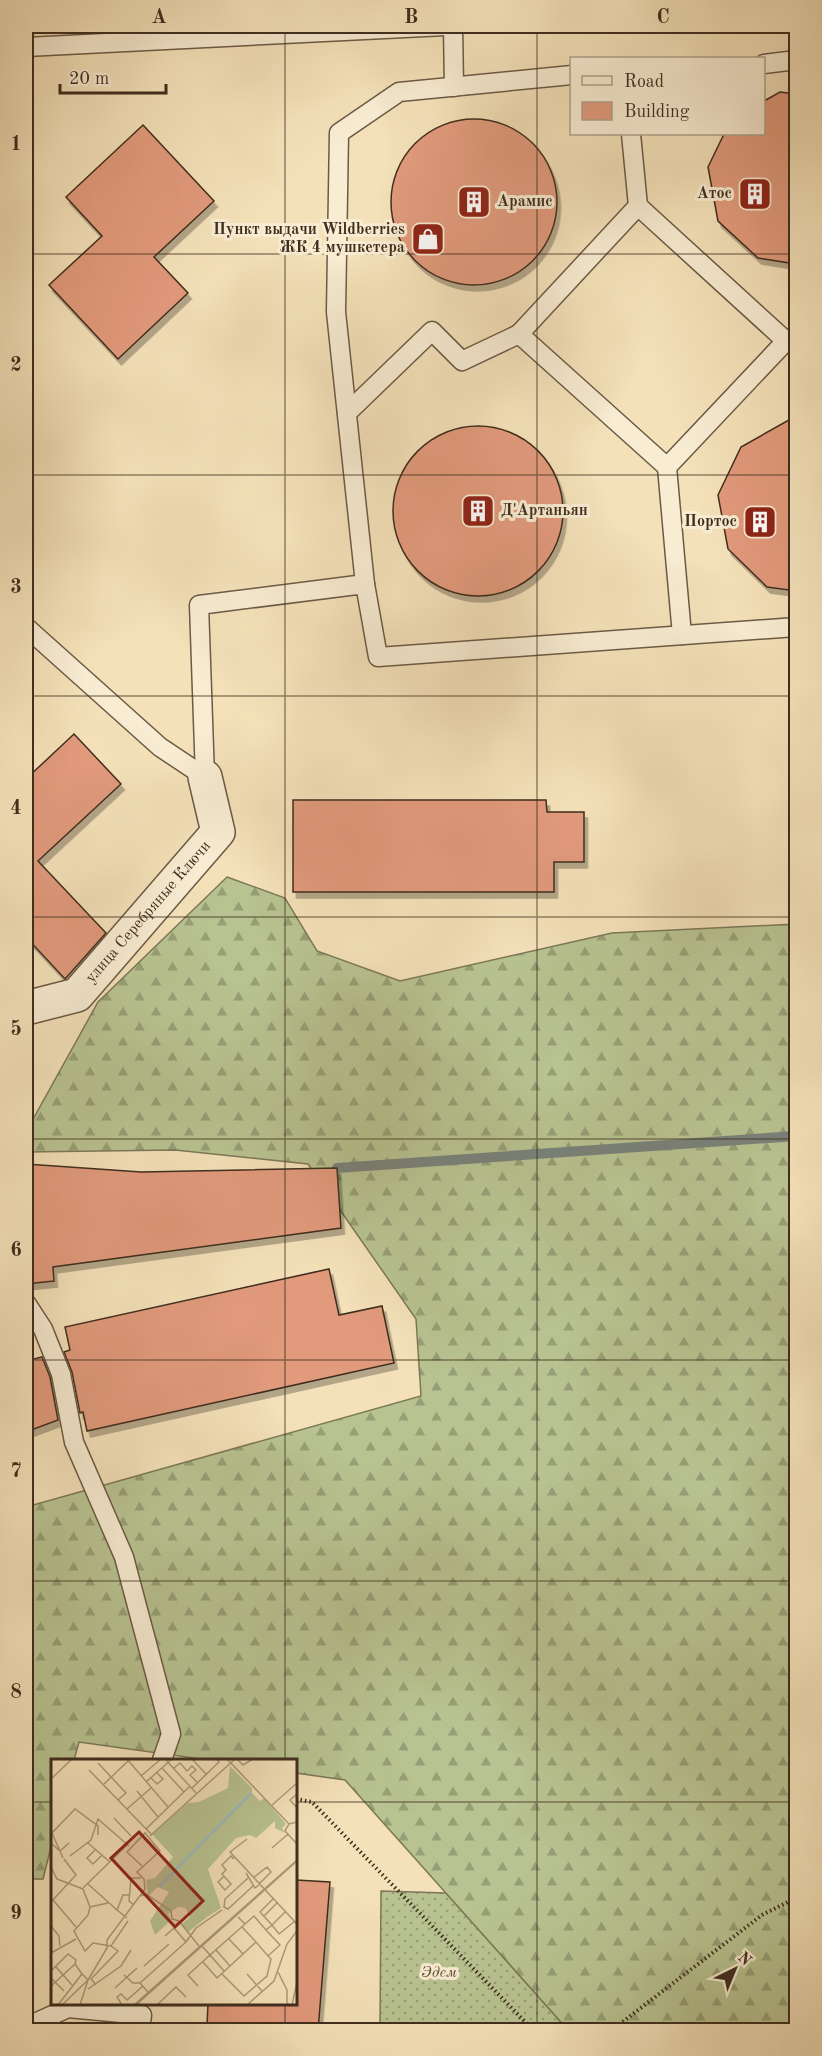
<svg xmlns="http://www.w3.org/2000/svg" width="822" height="2056" font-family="'Old Standard TT',serif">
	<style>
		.grass { fill: url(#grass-dots); stroke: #7c7858; stroke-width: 1.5 }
		.forest { fill: url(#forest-firs); stroke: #7c7858; stroke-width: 1.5 }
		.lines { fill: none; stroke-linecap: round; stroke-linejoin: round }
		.stream { stroke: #79827b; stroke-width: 10 }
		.building { fill: #e19a7c; stroke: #3f2d1e; stroke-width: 1.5; filter: url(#shadow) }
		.lane-casing { stroke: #6c5a45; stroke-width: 21 }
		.street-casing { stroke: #6c5a45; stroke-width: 36 }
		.path { stroke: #3f2d1e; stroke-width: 4; stroke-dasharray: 1.5 3; stroke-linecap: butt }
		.lane { stroke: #f8ecd2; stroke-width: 18 }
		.street { stroke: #f8ecd2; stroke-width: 33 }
		.grid { fill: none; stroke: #3f2d1e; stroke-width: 1.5; stroke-opacity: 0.55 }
		.labels { text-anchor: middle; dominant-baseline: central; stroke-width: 6; stroke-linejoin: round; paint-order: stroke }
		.poi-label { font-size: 16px; font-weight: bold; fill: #3f2d1e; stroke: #f8ecd2; text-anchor: end }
		.street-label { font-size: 16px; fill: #3f2d1e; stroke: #f8ecd2 }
		.park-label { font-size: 16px; font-style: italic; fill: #5d523b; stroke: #f8ecd2 }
		.inset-river { fill: none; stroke: #9fbbb9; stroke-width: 3 }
		.inset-road { fill: none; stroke: #ac997b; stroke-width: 1.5 }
		.view { fill: #8f2418; fill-opacity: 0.15; stroke: #8f2418; stroke-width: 3 }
		.inset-edge { fill: none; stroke: #3f2d1e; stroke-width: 3 }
		.neatline { fill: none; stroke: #3f2d1e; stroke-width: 2 }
		.grid-label { font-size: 20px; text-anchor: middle; font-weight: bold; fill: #3f2d1e }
	</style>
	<defs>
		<pattern id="grass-dots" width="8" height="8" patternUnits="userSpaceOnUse" patternTransform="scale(1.5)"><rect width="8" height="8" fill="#b8c391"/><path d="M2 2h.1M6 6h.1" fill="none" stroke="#979f76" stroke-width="1.8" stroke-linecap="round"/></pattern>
		<pattern id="forest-firs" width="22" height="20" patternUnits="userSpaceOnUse" patternTransform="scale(1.5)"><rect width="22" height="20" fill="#b8c391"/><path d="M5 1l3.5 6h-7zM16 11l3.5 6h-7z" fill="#979f76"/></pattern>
		<filter id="shadow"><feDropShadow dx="3.5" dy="6" stdDeviation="0" flood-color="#0004"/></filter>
	</defs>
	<rect width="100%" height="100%" fill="#f4e1b9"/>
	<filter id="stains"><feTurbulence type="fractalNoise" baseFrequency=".00333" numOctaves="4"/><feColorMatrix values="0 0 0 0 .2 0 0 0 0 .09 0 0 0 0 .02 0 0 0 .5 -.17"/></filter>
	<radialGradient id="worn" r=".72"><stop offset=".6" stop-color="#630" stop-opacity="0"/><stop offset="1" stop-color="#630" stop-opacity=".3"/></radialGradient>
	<polygon class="grass" points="381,1891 446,1893 568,2030 380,2030"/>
	<polygon class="forest" points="227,877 285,898 317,951 400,981 612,933 796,924 796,2030 568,2030 345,1780 296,1773 296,1760 208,1760 79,1742 74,1760 52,1760 52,1843 43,1879 26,1879 26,1507 421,1396 416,1319 308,1164 175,1150 26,1152 26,1132 98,1002"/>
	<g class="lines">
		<polyline class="stream" points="337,1168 796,1136"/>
	</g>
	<g class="building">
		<polygon points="780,92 796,94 796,264 758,258 718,221 708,167 724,134 764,134 764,101"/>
		<circle cx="474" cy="202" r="83"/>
		<polygon points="143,125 214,201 154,257 188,293 118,359 49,285 102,236 66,197"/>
		<polygon points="796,416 796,591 767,587 728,549 718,495 741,447"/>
		<circle cx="478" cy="511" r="85"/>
		<polygon points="74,734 121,784 38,861 106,933 65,979 26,937 26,779"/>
		<polygon points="293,800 546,800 547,812 584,812 584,862 554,862 554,892 293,892"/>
		<polygon points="26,1164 141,1172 337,1168 341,1228 53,1267 54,1281 26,1284"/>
		<polygon points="329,1269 339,1315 382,1306 394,1363 87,1431 83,1412 80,1413 72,1372 64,1352 70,1350 65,1327"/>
		<polygon points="42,1357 50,1377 58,1420 26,1432 26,1361"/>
		<polygon points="296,1880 330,1882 318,2031 277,2031 207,2025 208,2004 296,2004"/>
	</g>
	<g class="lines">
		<g class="lane-casing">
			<g id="lane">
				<polyline points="453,26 454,87"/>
				<polyline points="26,47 445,26"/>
				<polyline points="764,64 796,60"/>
				<polyline points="638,206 786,341 796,340"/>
				<polyline points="519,334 638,206 631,134"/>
				<polyline points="347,413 432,331 462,361 519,334 667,467"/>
				<polyline points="365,584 336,312 339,133 399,92 572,75"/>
				<polyline points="26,627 160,747 205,777"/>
				<polyline points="682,635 667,467 786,341"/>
				<polyline points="205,777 199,605 365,584 378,657 796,627"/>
				<polyline points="26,1303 43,1329 61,1374 74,1442 124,1557 171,1734 162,1760"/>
				<polyline points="26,2027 68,2008 142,2015 140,2030"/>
			</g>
		</g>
		<g class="street-casing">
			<g id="street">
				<path id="s1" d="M26 1008 77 995 218 832 205 777"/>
			</g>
		</g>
		<g class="path">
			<polyline points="296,1799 312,1802 533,2030"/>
			<polyline points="612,2030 762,1915 796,1898"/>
		</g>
		<use href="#lane" class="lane"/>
		<use href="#street" class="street"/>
	</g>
	<path class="grid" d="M285 26V1760M537 26V2030M26 254H796M26 475H796M26 696H796M26 917H796M26 1139H796M26 1360H796M26 1581H796M26 1802H52M296 1802H796M285 2004V2030"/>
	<defs>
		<g id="building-square" transform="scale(1.725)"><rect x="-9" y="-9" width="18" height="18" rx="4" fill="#8f2418" stroke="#f8ecd2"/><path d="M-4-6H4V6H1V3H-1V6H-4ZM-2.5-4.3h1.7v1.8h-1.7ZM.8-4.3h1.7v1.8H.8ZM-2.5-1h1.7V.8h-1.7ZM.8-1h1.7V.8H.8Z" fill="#fff"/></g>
		<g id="shop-square" transform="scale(1.725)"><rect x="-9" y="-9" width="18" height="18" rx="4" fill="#8f2418" stroke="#f8ecd2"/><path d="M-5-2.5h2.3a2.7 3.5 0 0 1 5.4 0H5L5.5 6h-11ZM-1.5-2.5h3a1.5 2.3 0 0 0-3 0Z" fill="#fff"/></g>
	</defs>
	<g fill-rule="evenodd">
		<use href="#building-square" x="755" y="194"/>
		<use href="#building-square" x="474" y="202"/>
		<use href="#shop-square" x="428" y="239"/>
		<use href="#building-square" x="478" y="511"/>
		<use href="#building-square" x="760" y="522"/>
	</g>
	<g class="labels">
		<g class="poi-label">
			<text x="732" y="194">Атос</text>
			<text x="497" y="202" text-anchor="start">Арамис</text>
			<text x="405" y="230">Пункт выдачи Wildberries<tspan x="405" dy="18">ЖК 4 мушкетера</tspan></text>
			<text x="501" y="511" text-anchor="start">Д'Артаньян</text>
			<text x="737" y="522">Портос</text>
		</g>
		<g class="street-label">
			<text stroke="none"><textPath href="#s1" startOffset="162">улица Серебряные Ключи</textPath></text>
		</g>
		<g class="park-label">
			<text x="439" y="1973">Эдем</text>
		</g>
	</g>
	<g transform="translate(51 1759)">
		<rect width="246" height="246" fill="#f4e1b9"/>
		<path d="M134 148 154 151 156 158 137 173 131 165 139 158Z" fill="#b8c391"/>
		<path d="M179 7 201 29V34L209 42 213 39 235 65 231 69 234 74 224 69V62L205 79 199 76 185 79 157 110 170 149 156 158 154 151 127 148 117 155 120 161 104 176 99 162 118 133 107 128 97 137 95 121 104 119 122 98 101 75 137 44 148 43 177 29Z" fill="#b8c391"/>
		<path class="inset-river" d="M108 128 200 34"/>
		<path class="inset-road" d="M76 0 117 48M114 0 145 34M141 0 155 15M176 0 238 65 246 63M186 0 192 6 202 0M47 4 75 34 67 41M111 9 133 33M123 9 129 4 136 12 141 7 145 11 139 16 146 23M38 11 100 75M90 17 110 0M100 19 106 25 112 20 106 14M0 20 21 0M95 23 121 0M53 25 77 2M141 29 168 3 166 0M86 32 107 58M246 35 239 41 246 49M221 46 246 24M76 50 100 29M63 59 80 77M238 65 234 72 246 85M95 70 139 27M99 77 184 0M196 80 179 93 246 165M0 84 9 92 18 84M37 84 59 103M221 89 237 75M44 91 36 99 42 105 51 96M19 97 40 81 47 60 78 87M12 99 1 74 24 50 47 67V76M0 108 6 120 32 130M195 114 204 129 208 126M173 117 167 123 174 131 180 125 171 115 175 111 171 106 180 97 183 100M197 119 174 140 173 148 177 150 202 127M202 119 216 108 220 113 208 125M37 125 66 151M32 129 76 86M32 130 39 148 37 156 23 172 34 192 42 184 60 187 77 162M90 137 95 135 120 152 121 160 128 162M2 141 25 168M0 143 25 116 13 100M83 146 78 142 80 119H90M39 148 57 144M235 152 221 166 228 175 244 162M213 157 227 143M76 159 66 151 72 136H78M194 165 203 157 215 171M0 167 8 177 9 187M191 168 205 183M123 169 128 162 148 187M178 180 192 195M135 183 145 169 171 151M165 191 179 207M0 194 25 180M152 203 166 219 205 183 217 197 229 186 215 171 221 166 209 153 223 139M93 207 118 185M5 208 21 226M0 212 17 195 25 201 24 205 31 215M173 212 159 196 194 165 187 158M227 213 236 231V246M171 215 193 237 216 217 220 200 217 197M196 215 211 232M73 216 82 224H89M0 219 13 232M45 226 40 220 67 192 60 187M0 227 24 205M147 227 137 216 159 196 151 187M64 229 86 209M37 230 70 207 80 191M97 233 89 224 135 183 123 169 114 177M7 246 31 215 37 221 11 246M29 246 37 221 56 189V181L94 130 93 120 86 113 109 92 94 74 76 93 91 107M71 246 66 238 70 235 76 241 92 227M83 246 246 101M85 246 246 102M106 246 125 228 135 238M196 246 223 222 236 185 246 172M241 246 246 223"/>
		<path class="view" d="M88 73 152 142 124 168 60 99Z"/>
		<rect width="246" height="246" class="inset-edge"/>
	</g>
	<rect width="822" height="2056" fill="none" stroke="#f4e1b9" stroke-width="66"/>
	<rect x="570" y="57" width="195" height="78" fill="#f8ecd2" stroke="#aea08a" stroke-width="1.5"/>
	<rect x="582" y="76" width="30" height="9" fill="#f8ecd2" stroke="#aea08a" stroke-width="1.5"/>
	<text x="624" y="87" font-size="18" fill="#3f2d1e">Road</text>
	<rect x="582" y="102" width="30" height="18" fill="#e19a7c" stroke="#aea08a" stroke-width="1.5"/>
	<text x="624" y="117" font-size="18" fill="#3f2d1e">Building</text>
	<g transform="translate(735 1969) rotate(43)" stroke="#f8ecd2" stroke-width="4.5" paint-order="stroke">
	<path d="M0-4.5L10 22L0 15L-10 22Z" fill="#3f2d1e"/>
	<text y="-9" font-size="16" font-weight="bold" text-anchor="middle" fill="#3f2d1e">N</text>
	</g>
	<path d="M60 84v9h106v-9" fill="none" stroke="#3f2d1e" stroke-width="3"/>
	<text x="69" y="84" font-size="18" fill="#3f2d1e" stroke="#f8ecd2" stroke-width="4.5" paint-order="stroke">20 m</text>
	<rect x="33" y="33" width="756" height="1990" class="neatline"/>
	<g class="grid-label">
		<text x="159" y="23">A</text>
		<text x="411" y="23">B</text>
		<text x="663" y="23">C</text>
		<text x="16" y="150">1</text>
		<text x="16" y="371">2</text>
		<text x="16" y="593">3</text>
		<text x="16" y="814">4</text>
		<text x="16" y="1035">5</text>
		<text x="16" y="1256">6</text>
		<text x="16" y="1477">7</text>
		<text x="16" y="1698">8</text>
		<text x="16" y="1919">9</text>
	</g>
	<rect width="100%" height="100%" filter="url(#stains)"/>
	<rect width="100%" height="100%" fill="url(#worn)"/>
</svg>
